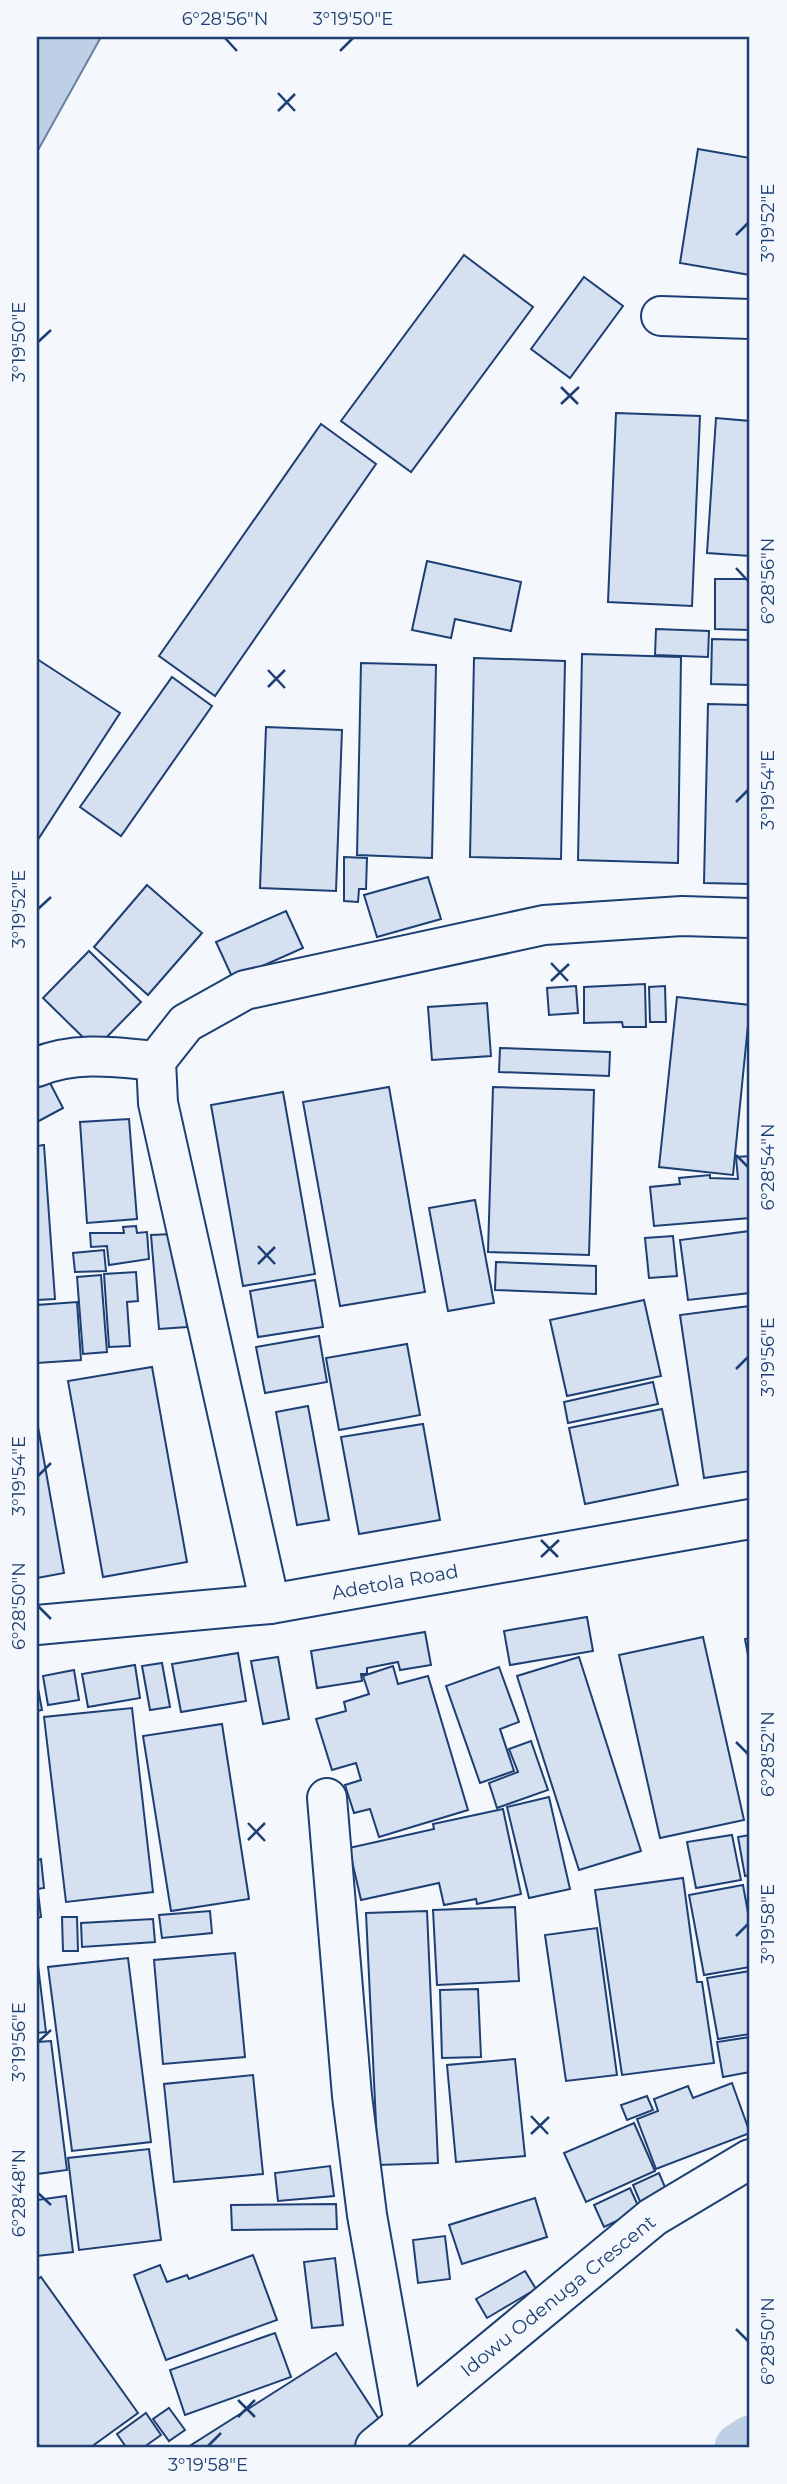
<svg xmlns="http://www.w3.org/2000/svg" width="787" height="2484" font-family="Montserrat,sans-serif">
	<style>
		.water { fill: #bed0e5; stroke: #687fa3; stroke-width: 2 }
		.lines { fill: none; stroke-linecap: round; stroke-linejoin: round }
		.canal { stroke: #bed0e5; stroke-width: 47 }
		.building { fill: #d5e0f0; stroke: #1d3f73; stroke-width: 2 }
		.street-casing { stroke: #1d3f73; stroke-width: 42 }
		.secondary-casing { stroke: #1d3f73; stroke-width: 42 }
		.street { stroke: #f4f7fb; stroke-width: 38 }
		.secondary { stroke: #f4f7fb; stroke-width: 38 }
		.ticks { fill: none; stroke: #1d3f73; stroke-width: 2.5 }
		.labels { text-anchor: middle; dominant-baseline: central; stroke-width: 5; stroke-linejoin: round; paint-order: stroke }
		.street-label { font-size: 19px; fill: #1d3f73; stroke: #f4f7fb }
		.neatline { fill: none; stroke: #1d3f73; stroke-width: 2.5 }
		.ticks-label { font-size: 18px; text-anchor: middle; fill: #1d3f73 }
	</style>
	<rect width="100%" height="100%" fill="#f4f7fb"/>
	<polygon class="water" points="37,37 101,37 37,152"/>
	<g class="lines">
		<polyline class="canal" points="738,2447 750,2439"/>
	</g>
	<g class="building">
		<polygon points="698,149 750,158 750,275 680,263"/>
		<polygon points="464,255 533,307 411,472 341,421"/>
		<polygon points="584,277 623,306 570,378 531,349"/>
		<polygon points="616,413 700,416 692,606 608,602"/>
		<polygon points="716,418 750,421 750,556 707,553"/>
		<polygon points="321,424 376,464 215,696 159,656"/>
		<polygon points="427,561 521,582 511,631 455,619 451,638 412,630"/>
		<polygon points="715,579 750,579 750,630 715,629"/>
		<polygon points="656,629 709,631 708,657 655,655"/>
		<polygon points="712,639 750,640 750,685 711,684"/>
		<polygon points="582,654 681,657 678,863 578,860"/>
		<polygon points="474,658 565,661 561,859 470,857"/>
		<polygon points="37,659 120,713 37,841"/>
		<polygon points="361,663 436,665 432,858 357,855"/>
		<polygon points="172,677 212,706 121,836 80,807"/>
		<polygon points="708,704 750,705 750,884 704,883"/>
		<polygon points="266,727 342,730 336,891 260,888"/>
		<polygon points="344,857 367,858 366,889 359,889 358,902 344,901"/>
		<polygon points="428,877 441,919 377,937 364,895"/>
		<polygon points="147,885 202,933 148,995 94,947"/>
		<polygon points="286,911 303,948 233,979 216,942"/>
		<polygon points="89,951 141,1002 95,1049 43,998"/>
		<polygon points="645,984 646,1027 623,1027 622,1022 584,1023 584,987"/>
		<polygon points="576,986 578,1013 549,1015 547,988"/>
		<polygon points="665,986 666,1022 650,1022 649,987"/>
		<polygon points="677,997 750,1005 733,1175 659,1167"/>
		<polygon points="487,1003 491,1056 432,1060 428,1007"/>
		<polygon points="500,1048 610,1052 609,1076 499,1072"/>
		<polygon points="49,1081 63,1108 37,1122 37,1088"/>
		<polygon points="389,1087 425,1292 340,1306 303,1102"/>
		<polygon points="493,1087 594,1090 589,1255 488,1252"/>
		<polygon points="283,1092 315,1274 243,1286 211,1105"/>
		<polygon points="129,1119 137,1219 87,1223 80,1122"/>
		<polygon points="44,1145 55,1299 37,1300 37,1146"/>
		<polygon points="750,1156 750,1218 654,1226 650,1187 680,1184 679,1178 710,1175 710,1178 738,1179 736,1157"/>
		<polygon points="475,1200 494,1303 448,1311 429,1208"/>
		<polygon points="136,1226 137,1233 147,1232 149,1259 109,1265 107,1246 91,1247 90,1233 124,1233 123,1227"/>
		<polygon points="750,1231 750,1293 688,1300 680,1240"/>
		<polygon points="173,1234 183,1274 187,1327 159,1329 151,1235"/>
		<polygon points="673,1236 677,1276 649,1278 645,1238"/>
		<polygon points="104,1250 106,1271 75,1272 73,1253"/>
		<polygon points="496,1262 596,1266 596,1294 495,1290"/>
		<polygon points="136,1272 138,1301 127,1302 130,1346 109,1347 104,1274"/>
		<polygon points="101,1275 107,1352 83,1354 77,1277"/>
		<polygon points="315,1280 323,1327 258,1337 250,1291"/>
		<polygon points="644,1300 661,1376 567,1396 550,1320"/>
		<polygon points="77,1302 81,1360 37,1363 37,1305"/>
		<polygon points="750,1306 750,1471 704,1478 680,1315"/>
		<polygon points="319,1336 327,1382 265,1393 256,1347"/>
		<polygon points="407,1344 420,1415 339,1430 326,1358"/>
		<polygon points="152,1367 187,1562 103,1577 68,1381"/>
		<polygon points="653,1382 658,1404 568,1423 564,1402"/>
		<polygon points="308,1406 329,1520 297,1525 276,1412"/>
		<polygon points="662,1409 678,1485 585,1504 569,1428"/>
		<polygon points="37,1421 64,1573 37,1578"/>
		<polygon points="423,1424 440,1520 359,1534 341,1437"/>
		<polygon points="587,1617 593,1651 510,1665 504,1631"/>
		<polygon points="425,1632 431,1665 400,1670 398,1662 367,1668 367,1674 361,1674 362,1681 317,1688 311,1651"/>
		<polygon points="703,1637 744,1820 660,1838 619,1655"/>
		<polygon points="750,1638 750,1666 745,1639"/>
		<polygon points="238,1653 246,1701 181,1712 172,1664"/>
		<polygon points="278,1657 289,1719 263,1724 251,1661"/>
		<polygon points="579,1657 641,1851 579,1870 517,1676"/>
		<polygon points="162,1663 170,1707 150,1710 142,1666"/>
		<polygon points="135,1665 140,1698 88,1707 82,1674"/>
		<polygon points="393,1666 398,1684 428,1676 468,1810 379,1837 370,1809 354,1813 345,1785 361,1780 356,1763 332,1770 316,1719 346,1711 344,1702 369,1694 363,1676"/>
		<polygon points="499,1667 519,1722 500,1729 514,1771 480,1783 446,1686"/>
		<polygon points="74,1670 79,1700 48,1705 43,1676"/>
		<polygon points="37,1683 42,1710 37,1711"/>
		<polygon points="132,1708 153,1892 66,1902 44,1717"/>
		<polygon points="222,1724 249,1899 171,1911 143,1736"/>
		<polygon points="531,1741 548,1790 497,1808 489,1783 518,1772 509,1749"/>
		<polygon points="549,1797 570,1889 529,1898 507,1807"/>
		<polygon points="503,1809 521,1894 477,1904 476,1899 444,1905 439,1883 361,1900 349,1848 434,1829 433,1824"/>
		<polygon points="732,1835 741,1880 696,1888 687,1842"/>
		<polygon points="750,1835 750,1875 745,1876 738,1837"/>
		<polygon points="41,1859 44,1888 37,1889 37,1860"/>
		<polygon points="683,1878 697,1982 702,1982 714,2063 622,2075 595,1890"/>
		<polygon points="743,1885 750,1924 750,1967 704,1975 689,1895"/>
		<polygon points="38,1892 41,1917 37,1918 37,1893"/>
		<polygon points="515,1907 519,1981 437,1985 433,1910"/>
		<polygon points="210,1911 212,1933 162,1938 159,1915"/>
		<polygon points="427,1911 438,2163 378,2165 366,1913"/>
		<polygon points="62,1917 77,1917 78,1951 63,1951"/>
		<polygon points="153,1919 155,1942 82,1947 81,1923"/>
		<polygon points="597,1928 617,2075 566,2081 545,1935"/>
		<polygon points="235,1953 245,2057 163,2064 154,1960"/>
		<polygon points="37,1957 46,2032 37,2033"/>
		<polygon points="128,1958 151,2142 72,2151 48,1967"/>
		<polygon points="750,1971 750,2034 718,2039 707,1978"/>
		<polygon points="478,1989 481,2057 442,2058 440,1990"/>
		<polygon points="750,2037 750,2072 723,2077 717,2042"/>
		<polygon points="51,2041 67,2170 37,2174 37,2042"/>
		<polygon points="515,2059 525,2156 456,2162 447,2065"/>
		<polygon points="253,2075 263,2174 174,2182 164,2084"/>
		<polygon points="732,2083 750,2133 656,2169 637,2119 658,2111 654,2099 688,2086 693,2098"/>
		<polygon points="647,2096 653,2110 627,2120 621,2105"/>
		<polygon points="634,2123 655,2171 586,2202 564,2153"/>
		<polygon points="149,2149 161,2240 79,2250 68,2158"/>
		<polygon points="330,2166 334,2196 278,2201 275,2173"/>
		<polygon points="659,2173 667,2192 641,2204 633,2185"/>
		<polygon points="630,2188 640,2210 604,2227 594,2205"/>
		<polygon points="66,2196 73,2252 37,2256 37,2200"/>
		<polygon points="535,2198 547,2237 462,2264 449,2225"/>
		<polygon points="336,2204 337,2229 232,2230 231,2205"/>
		<polygon points="445,2236 450,2279 418,2283 413,2240"/>
		<polygon points="253,2255 277,2320 166,2360 134,2275 160,2265 167,2282 187,2275 189,2279"/>
		<polygon points="335,2258 343,2325 312,2328 304,2262"/>
		<polygon points="525,2271 536,2289 487,2318 476,2299"/>
		<polygon points="41,2277 138,2413 91,2447 40,2447 37,2442 37,2280"/>
		<polygon points="275,2333 291,2377 185,2415 170,2370"/>
		<polygon points="336,2353 388,2433 366,2447 188,2447"/>
		<polygon points="169,2408 185,2430 169,2441 153,2419"/>
		<polygon points="146,2413 161,2435 144,2447 126,2447 117,2434"/>
	</g>
	<g class="lines">
		<g class="street-casing">
			<g id="street">
				<polyline points="661,316 750,319"/>
				<path d="M37 1067C76 1051 115 1057 156 1061"/>
				<polyline points="270,1604 158,1103 156,1061 186,1023 245,990 544,925 682,916 750,918"/>
				<polyline points="37,1625 270,1604 750,1519"/>
				<polyline points="327,1798 352,2096 367,2215 404,2423"/>
			</g>
		</g>
		<g class="secondary-casing">
			<polyline id="secondary" points="375,2447 653,2217 750,2159"/>
		</g>
		<use href="#street" class="street"/>
		<use href="#secondary" class="secondary"/>
	</g>
	<path class="ticks" d="M225 38 237 51M340 51 353 38M278 93 295 111M278 111 295 94M736 235 748 223M38 342 51 330M561 387 578 404M561 404 579 387M736 568 748 581M268 670 285 688M268 687 285 670M736 802 748 790M38 909 51 897M551 963 568 981M551 981 569 964M736 1155 748 1167M258 1246 275 1264M258 1264 275 1247M736 1369 748 1357M38 1476 51 1463M541 1540 558 1557M541 1557 559 1540M38 1606 51 1619M736 1742 748 1754M248 1823 265 1841M248 1840 265 1823M736 1936 748 1924M38 2042 51 2030M531 2116 548 2134M531 2134 549 2117M38 2193 51 2205M736 2329 748 2341M238 2400 255 2417M238 2417 255 2400M208 2446 221 2433"/>
	<g class="labels">
		<g class="street-label">
			<text transform="translate(395 1582) rotate(-10)">Adetola Road</text>
			<text transform="translate(558 2296) rotate(-39)">Idowu Odenuga Crescent</text>
		</g>
	</g>
	<rect width="787" height="2484" fill="none" stroke="#f4f7fb" stroke-width="77"/>
	<rect x="38" y="38" width="710" height="2408" class="neatline"/>
	<g class="ticks-label">
		<text x="225" y="25">6°28'56"N</text>
		<text x="353" y="25">3°19'50"E</text>
		<text transform="translate(768 223) rotate(-90)" y="6">3°19'52"E</text>
		<text transform="translate(19 342) rotate(-90)" y="6">3°19'50"E</text>
		<text transform="translate(768 581) rotate(-90)" y="6">6°28'56"N</text>
		<text transform="translate(768 790) rotate(-90)" y="6">3°19'54"E</text>
		<text transform="translate(19 909) rotate(-90)" y="6">3°19'52"E</text>
		<text transform="translate(768 1167) rotate(-90)" y="6">6°28'54"N</text>
		<text transform="translate(768 1357) rotate(-90)" y="6">3°19'56"E</text>
		<text transform="translate(19 1476) rotate(-90)" y="6">3°19'54"E</text>
		<text transform="translate(19 1606) rotate(-90)" y="6">6°28'50"N</text>
		<text transform="translate(768 1754) rotate(-90)" y="6">6°28'52"N</text>
		<text transform="translate(768 1924) rotate(-90)" y="6">3°19'58"E</text>
		<text transform="translate(19 2042) rotate(-90)" y="6">3°19'56"E</text>
		<text transform="translate(19 2193) rotate(-90)" y="6">6°28'48"N</text>
		<text transform="translate(768 2341) rotate(-90)" y="6">6°28'50"N</text>
		<text x="208" y="2471">3°19'58"E</text>
	</g>
</svg>
